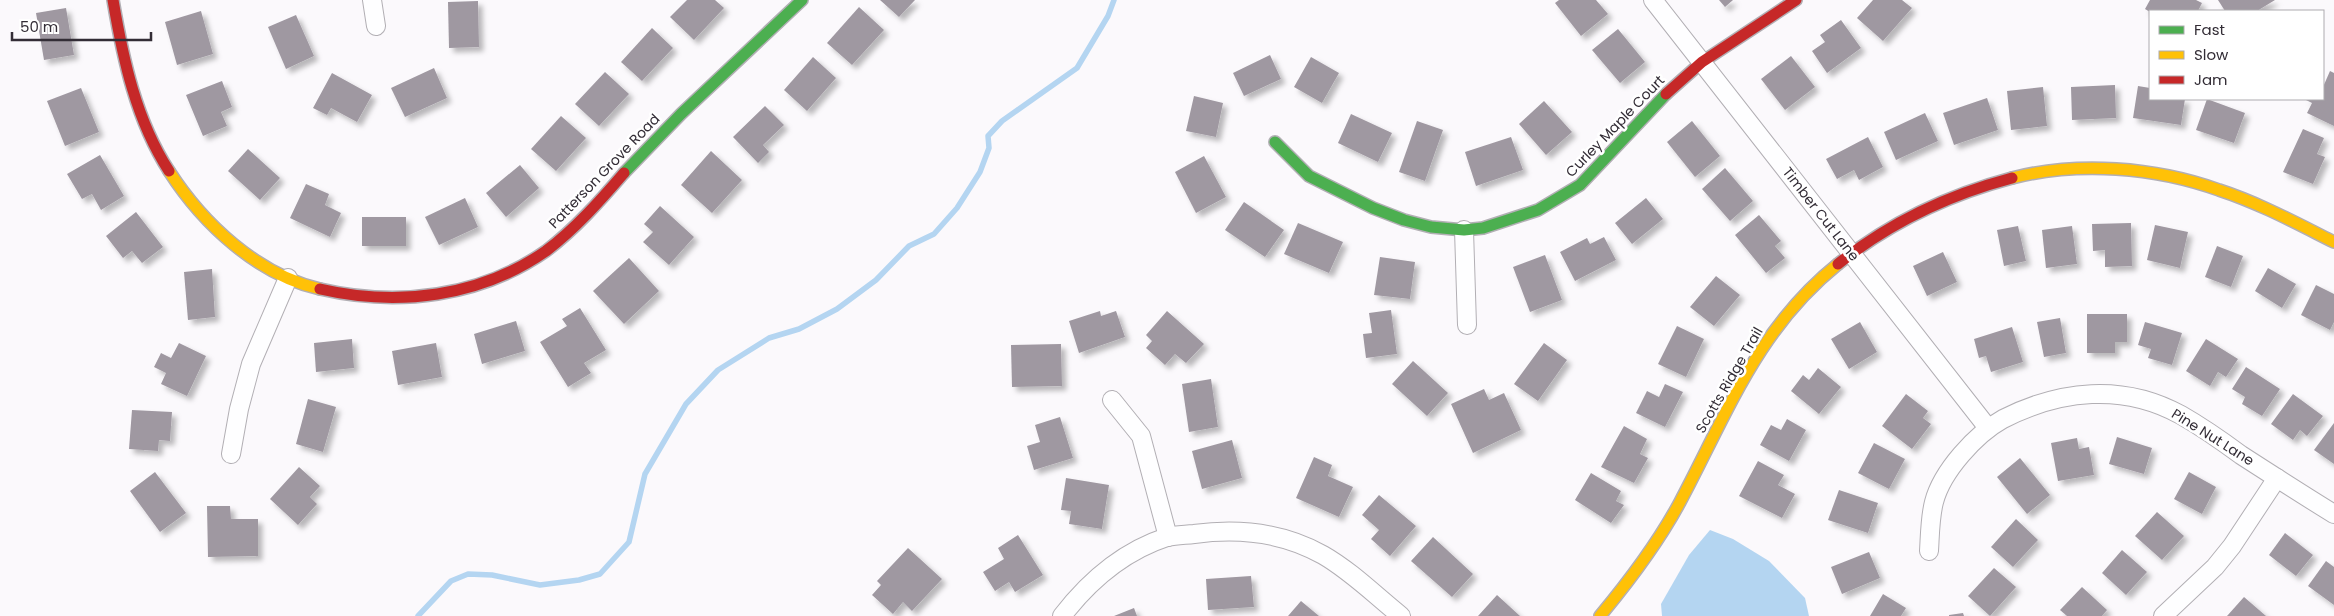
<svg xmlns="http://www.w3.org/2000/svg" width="2334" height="616" font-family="Poppins,sans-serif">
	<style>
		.water { fill: #b4d5f1 }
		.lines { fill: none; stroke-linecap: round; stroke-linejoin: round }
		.stream { stroke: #b4d5f1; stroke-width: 5.5 }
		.building { fill: #9f98a1; filter: url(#shadow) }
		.street-casing { stroke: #b2afb4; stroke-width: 20 }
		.fast-casing { stroke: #b2afb4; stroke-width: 14 }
		.slow-casing { stroke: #b2afb4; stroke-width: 14 }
		.jam-casing { stroke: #b2afb4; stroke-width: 14 }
		.street { stroke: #fefeff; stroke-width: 18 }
		.fast { stroke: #4caf50; stroke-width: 11 }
		.slow { stroke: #ffc107; stroke-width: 11 }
		.jam { stroke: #c62828; stroke-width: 11 }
		.labels { text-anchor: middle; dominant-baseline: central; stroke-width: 5; stroke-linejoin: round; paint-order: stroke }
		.street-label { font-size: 14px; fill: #332d36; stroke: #fff }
	</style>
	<defs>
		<filter id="shadow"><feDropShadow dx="4.5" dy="4.5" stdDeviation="2.5" flood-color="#0004"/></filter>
	</defs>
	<rect width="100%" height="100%" fill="#fbf9fc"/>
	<polygon class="water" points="1710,530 1733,539 1769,561 1805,598 1809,616 1662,616 1661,604 1689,555"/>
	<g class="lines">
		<polyline class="stream" points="418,616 451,581 468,574 492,575 540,585 579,580 600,574 629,542 645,474 686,404 718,370 769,338 799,329 837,309 876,280 909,246 934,234 957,208 980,172 989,148 988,136 1002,121 1077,68 1108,16 1114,0"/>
	</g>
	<g class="building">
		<polygon points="687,0 715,0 724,8 694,40 670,17"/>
		<polygon points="880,0 915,0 899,17"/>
		<polygon points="1559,0 1596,0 1608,14 1581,36 1555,3"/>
		<polygon points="1719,0 1733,0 1725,7"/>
		<polygon points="1873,0 1902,0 1912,8 1883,41 1857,18"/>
		<polygon points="2150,0 2196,0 2202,3 2198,11 2150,12 2145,9"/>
		<polygon points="2218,0 2275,0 2257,11 2225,11"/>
		<polygon points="478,1 479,47 449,48 448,2"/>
		<polygon points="859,7 884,30 852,65 827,43"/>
		<polygon points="66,8 74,55 44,60 36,13"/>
		<polygon points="201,11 213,54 177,65 165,22"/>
		<polygon points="296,15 314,56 286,69 268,27"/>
		<polygon points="1841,20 1861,48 1827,73 1812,51 1825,42 1820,35"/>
		<polygon points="652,28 673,48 642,81 621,62"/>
		<polygon points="1618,29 1645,62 1620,83 1592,50"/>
		<polygon points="1270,55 1281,79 1244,96 1233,73"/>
		<polygon points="1791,56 1815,87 1785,110 1761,79"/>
		<polygon points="813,57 836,78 807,111 784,90"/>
		<polygon points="1311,57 1339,73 1322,103 1294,87"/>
		<polygon points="434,68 447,98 405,117 391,88"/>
		<polygon points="2330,71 2334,73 2334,126 2307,113 2312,103 2304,99 2323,99 2323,87"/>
		<polygon points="605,72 629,94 599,126 575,104"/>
		<polygon points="332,73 372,95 357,122 331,108 327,115 313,108"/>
		<polygon points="222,81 232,107 221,112 227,126 203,136 186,95"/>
		<polygon points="2115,85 2116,118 2072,120 2071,87"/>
		<polygon points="2138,86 2150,88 2150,99 2185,99 2181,125 2133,118"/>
		<polygon points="2043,87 2047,126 2011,130 2007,91"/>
		<polygon points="81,88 99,132 65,146 47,101"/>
		<polygon points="1194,96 1223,103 1216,137 1186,131"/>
		<polygon points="1987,98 1998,130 1954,145 1943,113"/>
		<polygon points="2207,99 2245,113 2234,143 2196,130"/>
		<polygon points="1544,101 1572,132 1546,155 1519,124"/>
		<polygon points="765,106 784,125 763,145 769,152 758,163 733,137"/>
		<polygon points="1925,113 1938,141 1896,160 1884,132"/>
		<polygon points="1351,114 1392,133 1378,162 1338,143"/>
		<polygon points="561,116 586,138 556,171 531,149"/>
		<polygon points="1417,121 1443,130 1425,181 1399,172"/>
		<polygon points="1692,121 1720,156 1695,177 1667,142"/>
		<polygon points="2303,129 2324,138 2317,154 2325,157 2313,184 2283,172"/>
		<polygon points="1511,137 1523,170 1476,186 1465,152"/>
		<polygon points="1868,137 1883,167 1859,180 1854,170 1837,179 1826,159"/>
		<polygon points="248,149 280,178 260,200 228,171"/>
		<polygon points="711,151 742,180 712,213 681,185"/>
		<polygon points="100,155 124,196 101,210 92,194 82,199 67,174"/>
		<polygon points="1204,156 1226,197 1196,213 1175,172"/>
		<polygon points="520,165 539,188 506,217 486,193"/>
		<polygon points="1725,168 1753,201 1730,221 1702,189"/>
		<polygon points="306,184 329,194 325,205 341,213 330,237 290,218"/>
		<polygon points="465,198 478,227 439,245 425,217"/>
		<polygon points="1646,198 1663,219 1632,244 1615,223"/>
		<polygon points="1244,202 1284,230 1265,257 1225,230"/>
		<polygon points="660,206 694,237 669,265 643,242 653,232 644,224"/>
		<polygon points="136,212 163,247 142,263 132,251 123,258 106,236"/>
		<polygon points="1759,215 1781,241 1775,246 1785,258 1766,273 1735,235"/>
		<rect x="362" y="217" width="44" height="29"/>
		<polygon points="1298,223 1343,242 1329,273 1284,254"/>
		<polygon points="2131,223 2132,266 2105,267 2105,250 2093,251 2092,224"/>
		<polygon points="2155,225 2188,232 2180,268 2147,260"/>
		<polygon points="2018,226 2026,261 2004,266 1997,230"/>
		<polygon points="2072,226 2077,264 2046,268 2042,230"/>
		<polygon points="1604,237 1616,260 1575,281 1560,252 1587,238 1590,244"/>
		<polygon points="2217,246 2243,256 2231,287 2205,277"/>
		<polygon points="1943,252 1957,282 1927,296 1913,266"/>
		<polygon points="1545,255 1562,300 1530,312 1513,267"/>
		<polygon points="1380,257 1415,262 1410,299 1374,295"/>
		<polygon points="629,258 659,291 624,324 593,291"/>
		<polygon points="2268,268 2296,284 2282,308 2255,291"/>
		<polygon points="212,269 215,317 188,320 184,272"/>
		<polygon points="1716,276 1740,295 1714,326 1690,307"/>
		<polygon points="2316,285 2334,294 2334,322 2330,330 2301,315"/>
		<polygon points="580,308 606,350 584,363 591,373 568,387 540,342 567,326 562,319"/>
		<polygon points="1391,310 1397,354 1366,358 1363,334 1372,333 1369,313"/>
		<polygon points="1100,311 1101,316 1116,311 1125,337 1079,353 1069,321"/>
		<polygon points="1167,311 1204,344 1186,363 1175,354 1165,365 1146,348 1152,341 1146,335"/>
		<polygon points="2087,314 2127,314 2127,342 2115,342 2115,353 2087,353"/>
		<polygon points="2060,318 2066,353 2044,357 2037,322"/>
		<polygon points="516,321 525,351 482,364 474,334"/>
		<polygon points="1860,322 1877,352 1849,369 1831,339"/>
		<polygon points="2145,322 2182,333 2172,365 2148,358 2151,349 2138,345"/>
		<polygon points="1677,326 1704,339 1686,377 1658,364"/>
		<polygon points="2012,327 2023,362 1991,372 1986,356 1979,358 1974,339"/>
		<polygon points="352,339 354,368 316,372 314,343"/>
		<polygon points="2206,339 2238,359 2226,377 2218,372 2210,386 2186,371"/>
		<polygon points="179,343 206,356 187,396 161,384 166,373 154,367 161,353 171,358"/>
		<polygon points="436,343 442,377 398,385 392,351"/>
		<polygon points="1544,343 1567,360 1538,401 1514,384"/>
		<polygon points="1061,344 1062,386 1012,387 1011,345"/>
		<polygon points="1413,361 1448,393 1427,416 1392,384"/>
		<polygon points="2246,367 2280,389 2262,416 2242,404 2245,397 2232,389"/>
		<polygon points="1818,368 1841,387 1819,414 1791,391 1803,375 1809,380"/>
		<polygon points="1211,379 1218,427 1189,432 1182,384"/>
		<polygon points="1665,384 1683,392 1665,427 1636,413 1647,391 1659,397"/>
		<polygon points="1484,389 1489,400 1504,393 1521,430 1473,453 1451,404"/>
		<polygon points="1906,394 1928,411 1923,418 1931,424 1912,449 1882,426"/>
		<polygon points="2293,394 2323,416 2307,436 2300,430 2293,440 2271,424"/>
		<polygon points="308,399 336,407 323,452 296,444"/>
		<polygon points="132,410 172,412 170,441 159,440 158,451 129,449"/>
		<polygon points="1060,417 1073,458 1034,470 1027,446 1040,442 1035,425"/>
		<polygon points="1787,419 1806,430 1789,461 1760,445 1771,425 1781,430"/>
		<polygon points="2334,423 2334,464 2314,450"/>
		<polygon points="1624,426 1647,439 1640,454 1648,458 1634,483 1601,467"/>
		<polygon points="2117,437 2152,448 2144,474 2109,464"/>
		<polygon points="2077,438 2079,449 2089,447 2094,475 2058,481 2051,443"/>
		<polygon points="1232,440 1242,478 1202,489 1192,451"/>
		<polygon points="1874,443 1905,459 1889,489 1858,473"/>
		<polygon points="1314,457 1332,465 1328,476 1353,487 1339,517 1296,498"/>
		<polygon points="2020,458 2050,495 2027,514 1997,477"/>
		<polygon points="1758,461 1784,475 1778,485 1795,494 1782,518 1739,496"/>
		<polygon points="299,467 320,486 310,497 317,504 298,525 270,499"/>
		<polygon points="155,472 186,513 160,532 130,491"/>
		<polygon points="2189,472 2216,487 2202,514 2174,499"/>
		<polygon points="1591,473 1621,491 1616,501 1624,505 1611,523 1575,500"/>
		<polygon points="1066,478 1109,485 1102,529 1069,524 1071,511 1061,510"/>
		<polygon points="1839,490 1878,503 1868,533 1828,520"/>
		<polygon points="1379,495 1416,526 1390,556 1371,539 1379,530 1362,515"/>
		<polygon points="207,506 230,506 231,519 258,519 258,556 208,557"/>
		<polygon points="2157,512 2184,536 2162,560 2135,536"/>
		<polygon points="2016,519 2038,540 2013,567 1991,547"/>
		<polygon points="2285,533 2313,555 2296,576 2269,555"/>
		<polygon points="1018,535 1043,575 1015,592 1009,582 995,591 983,572 1004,559 998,548"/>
		<polygon points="1433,537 1473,574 1452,597 1411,561"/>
		<polygon points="908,548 942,579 912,611 903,602 893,614 872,595 881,585 877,581"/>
		<polygon points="2122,550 2147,572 2126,595 2102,573"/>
		<polygon points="1869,552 1880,578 1842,594 1831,567"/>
		<polygon points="2326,561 2334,567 2334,605 2308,586"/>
		<polygon points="1994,568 2016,587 1990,616 1968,596"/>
		<polygon points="1251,576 1254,607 1208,610 1206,579"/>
		<polygon points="2082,587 2107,610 2102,616 2067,616 2060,610"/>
		<polygon points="1883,594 1906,608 1901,616 1870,616"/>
		<polygon points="1497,595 1520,616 1478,616"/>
		<polygon points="2244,597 2266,616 2227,616"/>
		<polygon points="1301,601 1319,616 1288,616"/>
		<polygon points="1134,608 1137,616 1114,616"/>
		<polygon points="1963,613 1964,616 1949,616 1949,615"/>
	</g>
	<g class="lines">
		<g class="street-casing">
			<g id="street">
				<polyline points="372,0 376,26"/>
				<polyline points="1653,0 1988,428"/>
				<polyline points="1464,230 1467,325"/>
				<polyline points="1112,400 1141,436 1168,537"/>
				<polyline points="231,454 239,409 251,364 288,278"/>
				<path d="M1929 551C1930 535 1930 517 1934 502 1942 471 1976 434 2003 419 2060 390 2123 383 2181 415 2202 427 2222 441 2241 455 2272 475 2303 495 2334 514"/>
				<path d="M1062 616C1089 581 1124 551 1167 537 1176 535 1185 535 1194 534 1238 528 1284 533 1323 555 1351 571 1376 596 1401 616"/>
				<polyline points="2163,616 2215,567 2232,546 2277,478"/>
			</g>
		</g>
		<g class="fast-casing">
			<g id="fast">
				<polyline points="1275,142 1309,176 1373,208 1404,220 1431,227 1464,230 1483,228 1538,210 1580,185 1666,94"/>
				<polyline points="624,173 681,114 802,0"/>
			</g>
		</g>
		<g class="slow-casing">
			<g id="slow">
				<path d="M169 171C203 224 258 275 320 289"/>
				<path d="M2012 178C2078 161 2155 167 2219 190 2259 203 2296 223 2334 242"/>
				<path d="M1600 616C1630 580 1658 543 1680 502 1727 414 1757 329 1838 264"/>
			</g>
		</g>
		<g class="jam-casing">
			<g id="jam">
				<path d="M113 0C123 59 136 120 169 171"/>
				<polyline points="1666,94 1702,62 1796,0"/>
				<path d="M1838 264C1889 223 1948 195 2012 178"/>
				<path d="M320 289C398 307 480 297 546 251 575 229 600 201 624 173"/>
			</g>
		</g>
		<use href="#street" class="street"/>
		<use href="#fast" class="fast"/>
		<use href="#slow" class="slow"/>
		<use href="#jam" class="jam"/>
	</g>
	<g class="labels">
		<g class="street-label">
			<text transform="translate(1615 126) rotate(-46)">Curley Maple Court</text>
			<text transform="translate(604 171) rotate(-46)">Patterson Grove Road</text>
			<text transform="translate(1821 214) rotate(52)">Timber Cut Lane</text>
			<text transform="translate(1729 380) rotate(-60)">Scotts Ridge Trail</text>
			<text transform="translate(2213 437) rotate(32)">Pine Nut Lane</text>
		</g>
	</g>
	<rect x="2149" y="10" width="175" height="90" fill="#ffffff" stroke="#adabaf"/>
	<rect x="2159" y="26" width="25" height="8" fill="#4caf50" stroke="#adabaf"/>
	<text x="2194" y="35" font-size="15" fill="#332d36">Fast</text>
	<rect x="2159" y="51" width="25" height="8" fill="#ffc107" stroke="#adabaf"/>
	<text x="2194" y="60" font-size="15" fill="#332d36">Slow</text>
	<rect x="2159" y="76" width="25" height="8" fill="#c62828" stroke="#adabaf"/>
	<text x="2194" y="85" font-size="15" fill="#332d36">Jam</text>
	<path d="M12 32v8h139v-8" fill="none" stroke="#332d36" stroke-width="2.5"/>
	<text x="20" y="32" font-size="15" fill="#332d36" stroke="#ffffff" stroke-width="4" paint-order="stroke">50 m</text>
</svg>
